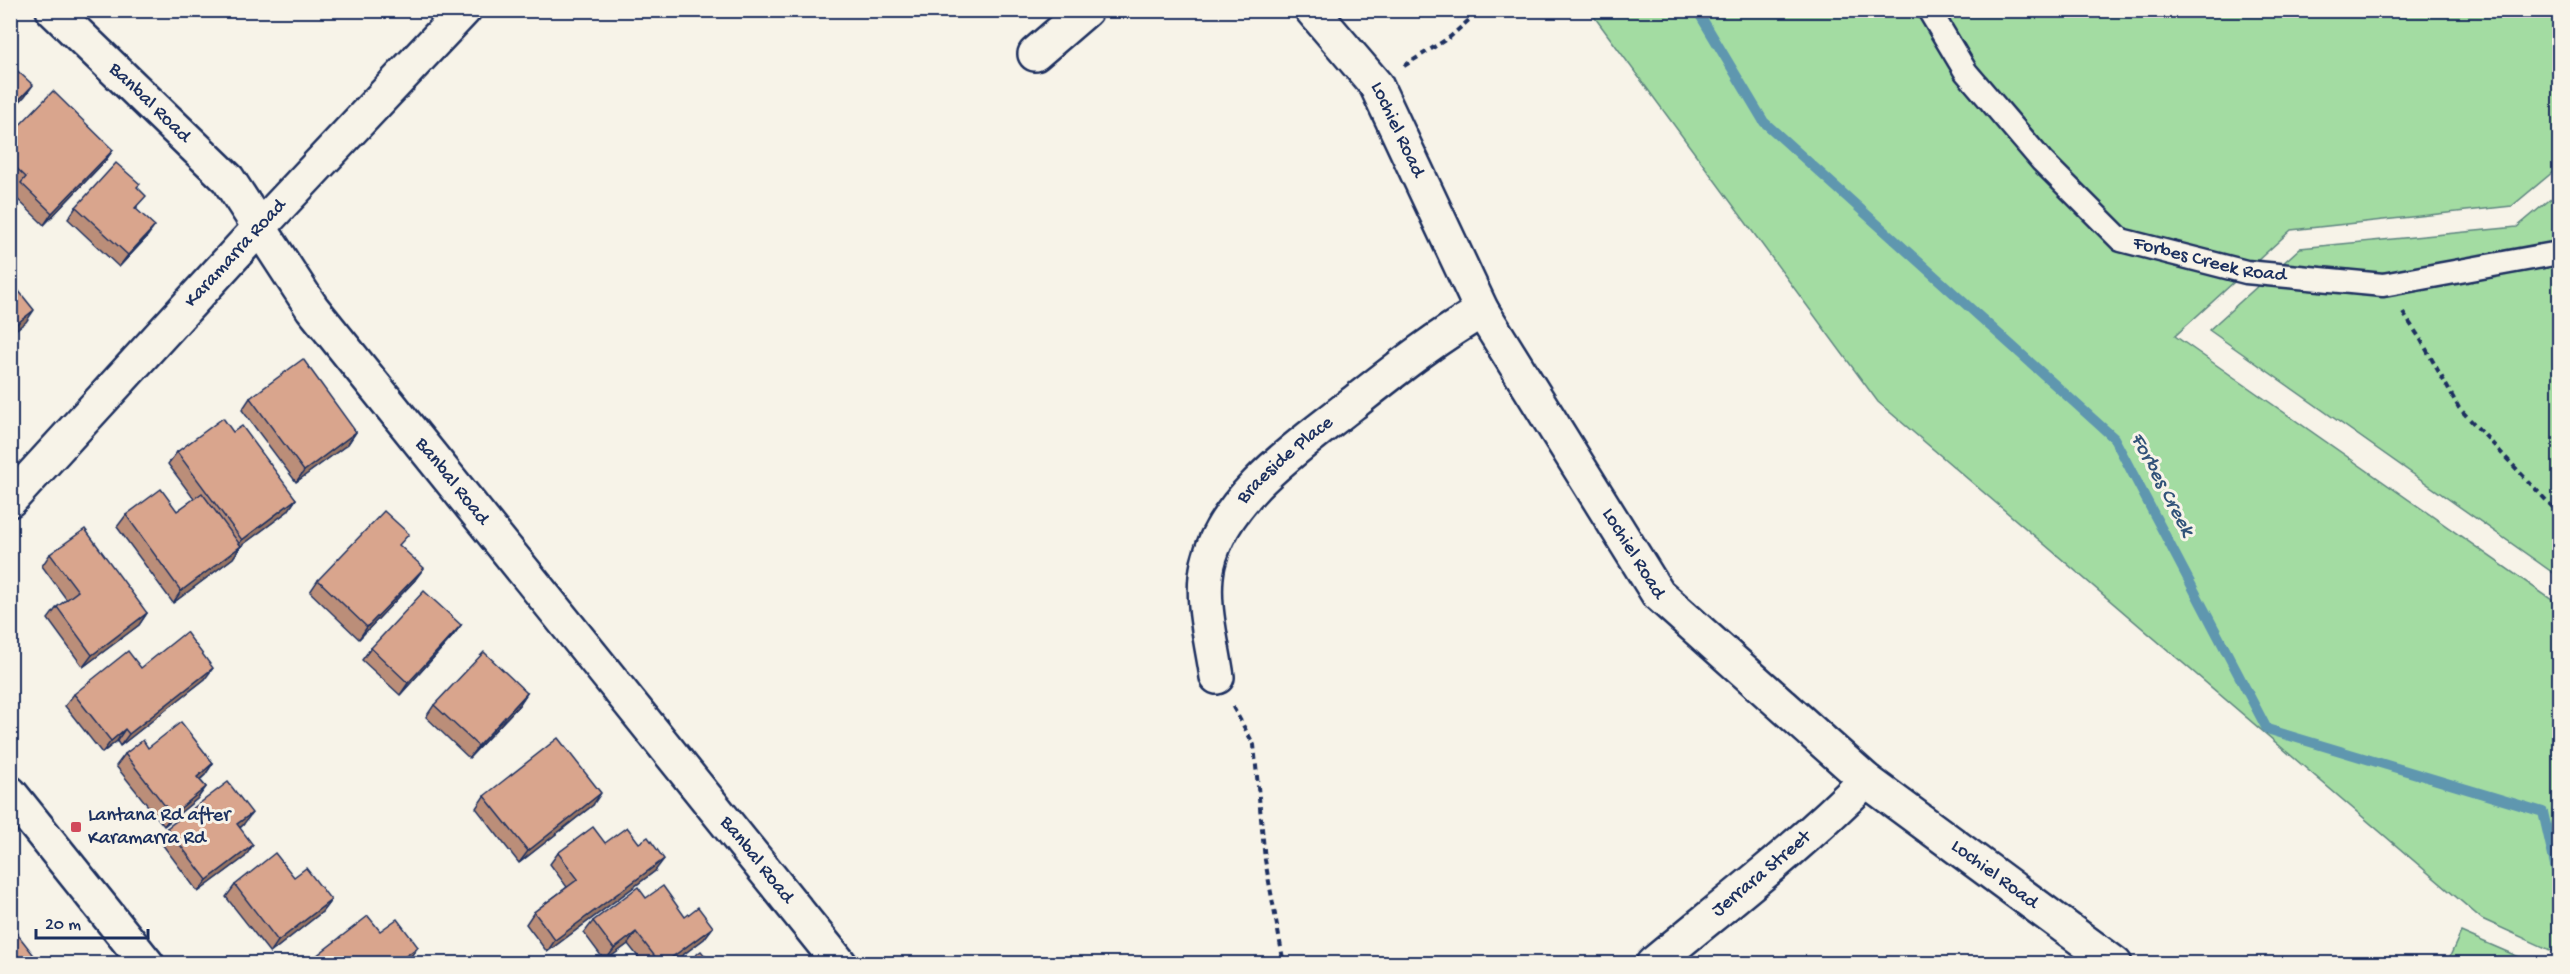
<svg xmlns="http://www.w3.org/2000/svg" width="2570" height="974" font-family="'Gochi Hand',sans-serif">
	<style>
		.green { fill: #a3dca2; stroke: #5f8680; stroke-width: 1.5 }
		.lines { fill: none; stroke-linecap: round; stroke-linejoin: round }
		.stream { stroke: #5e97af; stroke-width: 10 }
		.service-casing { stroke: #1b2f5e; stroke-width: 27 }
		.minor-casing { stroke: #1b2f5e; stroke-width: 38 }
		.tertiary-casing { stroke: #1b2f5e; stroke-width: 38 }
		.path { stroke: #1b2f5e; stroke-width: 4; stroke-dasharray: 6 4.5; stroke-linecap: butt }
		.service { stroke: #f7f3e8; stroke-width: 22 }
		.minor { stroke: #f7f3e8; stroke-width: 33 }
		.tertiary { stroke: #f7f3e8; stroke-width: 33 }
		.wall { fill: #bb8e79; stroke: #1b2f5e; stroke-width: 1.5 }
		.shaded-wall { fill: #987463; stroke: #1b2f5e; stroke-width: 1.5 }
		.building { fill: #d9a58d; stroke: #1b2f5e; stroke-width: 1.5 }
		.poi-dot { fill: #d1495b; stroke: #f7f3e8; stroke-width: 2 }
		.labels { text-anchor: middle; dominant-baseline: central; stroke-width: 6; stroke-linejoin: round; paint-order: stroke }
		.street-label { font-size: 20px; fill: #1b2f5e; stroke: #f7f3e8 }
		.poi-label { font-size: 20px; fill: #1b2f5e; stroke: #f7f3e8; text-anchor: start }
		.water-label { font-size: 21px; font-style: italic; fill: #315279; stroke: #f7f3e8 }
	</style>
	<rect width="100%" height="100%" fill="#f7f3e8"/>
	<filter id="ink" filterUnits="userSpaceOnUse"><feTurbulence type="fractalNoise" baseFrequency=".0167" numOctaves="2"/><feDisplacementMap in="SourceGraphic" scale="12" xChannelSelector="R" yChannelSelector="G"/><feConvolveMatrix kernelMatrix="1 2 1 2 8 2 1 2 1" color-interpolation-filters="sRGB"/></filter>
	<g filter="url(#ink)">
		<g class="green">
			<polygon points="1590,11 2559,11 2559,167 2512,206 2291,230 2175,336 2559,605 2559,954 2482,919 1878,402"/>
			<polygon points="2559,192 2559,577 2209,330 2300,248 2517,227"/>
			<polygon points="2461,932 2533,963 2447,963"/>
		</g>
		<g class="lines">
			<polyline class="stream" points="1697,10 1764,122 2114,438 2267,729 2543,812 2560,887"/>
			<g class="service-casing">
				<g id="service">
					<path id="s1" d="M1929 10 1966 72 2042 161 2121 240 2246 272 2383 285 2559 253"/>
				</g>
			</g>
			<g class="minor-casing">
				<g id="minor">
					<path id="s2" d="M53 10 228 179 312 308 840 964"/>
					<path id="s3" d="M1312 10 1376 85 1482 311 1658 594 1866 780 2115 964"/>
					<polyline points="1035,54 1086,10"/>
					<path id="s4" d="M10 500 258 229 464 10"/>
					<path id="s5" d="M1217 677C1212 642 1200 600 1208 564 1223 497 1302 444 1352 404 1394 371 1435 338 1482 311"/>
					<path id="s6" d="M1653 964C1725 904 1800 847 1866 780"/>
				</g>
			</g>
			<g class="tertiary-casing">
				<polyline id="tertiary" points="10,793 147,964"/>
			</g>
			<g class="path">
				<polyline points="1404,66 1450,37 1480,10"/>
				<polyline points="2403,313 2421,340 2459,408 2560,515"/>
				<polyline points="1233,707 1254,745 1265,860 1284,964"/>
			</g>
			<use href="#service" class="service"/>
			<use href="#minor" class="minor"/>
			<use href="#tertiary" class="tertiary"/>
		</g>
		<g class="wall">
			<polygon points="10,135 113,150 105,161 44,225 13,195 17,189 10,182"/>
			<polygon points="137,188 137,209 146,238 119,267 68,219 76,207"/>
			<polygon points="250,398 356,432 348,444 296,482 242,410"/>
			<polygon points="233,432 296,499 288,511 241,546 233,558 173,603 117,527 126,515 177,511 194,499 168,464 177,452"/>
			<polygon points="401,547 415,580 359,639 310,592 318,580"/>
			<polygon points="50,554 147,613 139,625 83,667 48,619 57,607 67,600 42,566"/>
			<polygon points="461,625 452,637 400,695 362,660 371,648"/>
			<polygon points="141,668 205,679 120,746 117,741 102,753 65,706 74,694"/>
			<polygon points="527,693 519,705 469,758 426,717 434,705"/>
			<polygon points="148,748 213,763 205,775 200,780 206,787 197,799 164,826 116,766 125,754"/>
			<polygon points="484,796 593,805 519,863 476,808"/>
			<polygon points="243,825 240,828 245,857 198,892 159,840 167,828"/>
			<polygon points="605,843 655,871 547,952 526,924 534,912 567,887 550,864 558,853"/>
			<polygon points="294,877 331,900 322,912 270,953 226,897 235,885"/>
			<polygon points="646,898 685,917 713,927 704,939 672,963 643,963 628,944 605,961 584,933 593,921"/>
		</g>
		<g class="shaded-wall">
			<polygon points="33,85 25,96 10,112 10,109"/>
			<polygon points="113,150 105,161 44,225 52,213"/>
			<polygon points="155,226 146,238 119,267 128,255"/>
			<polygon points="34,310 26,322 10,334 10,329"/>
			<polygon points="356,432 348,444 296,482 304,471"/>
			<polygon points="296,499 288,511 233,552 242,540"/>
			<polygon points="241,546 233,558 173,603 181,591"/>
			<polygon points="424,568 415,580 359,639 367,627"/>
			<polygon points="147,613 139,625 83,667 92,655"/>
			<polygon points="461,625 452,637 400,695 408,683"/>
			<polygon points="213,668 205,679 120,746 129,734"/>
			<polygon points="527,693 519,705 469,758 478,746"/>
			<polygon points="125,729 117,741 102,753 111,741"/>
			<polygon points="213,763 205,775 189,788 197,777"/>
			<polygon points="206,787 197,799 164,826 172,815"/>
			<polygon points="601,793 593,805 519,863 528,851"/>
			<polygon points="252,813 243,825 229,836 237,824"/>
			<polygon points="253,845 245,857 198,892 207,880"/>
			<polygon points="664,859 655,871 547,952 555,940"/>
			<polygon points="331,900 322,912 270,953 278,941"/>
			<polygon points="713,927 704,939 672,963 664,963"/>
			<polygon points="636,932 628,944 605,961 614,949"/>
			<polygon points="418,947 409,959 403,963 396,963"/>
		</g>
		<g class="building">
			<polygon points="10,64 33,85 10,109"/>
			<polygon points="53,91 113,150 52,213 21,183 26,177 10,162 10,135"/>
			<polygon points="116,163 140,184 137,187 146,196 135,208 155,226 128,255 76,207"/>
			<polygon points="10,280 34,310 10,329"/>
			<polygon points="303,359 356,432 304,471 250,398"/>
			<polygon points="223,418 233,432 242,426 296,499 242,540 177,452"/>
			<polygon points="161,489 177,511 202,493 241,546 181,591 126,515"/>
			<polygon points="384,511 409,534 399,545 424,568 367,627 318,580"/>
			<polygon points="85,529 147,613 92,655 57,607 78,591 50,554"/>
			<polygon points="424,591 461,625 408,683 371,648"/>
			<polygon points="186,632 213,668 129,734 125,729 111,741 74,694 128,651 141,668"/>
			<polygon points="484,652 527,693 478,746 434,705"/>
			<polygon points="181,722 213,763 197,777 206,787 172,815 125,754 143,740 148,748"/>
			<polygon points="558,738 601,793 528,851 484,796"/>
			<polygon points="228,782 252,813 237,824 253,845 207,880 167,828"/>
			<polygon points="593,827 605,843 627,827 639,843 648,837 664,859 555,940 534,912 578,879 558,853"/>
			<polygon points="275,853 294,877 306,868 331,900 278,941 235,885"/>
			<polygon points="663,886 685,917 698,907 713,927 664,963 660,963 636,932 614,949 593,921 638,887 646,898"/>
			<polygon points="368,916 380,931 397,919 418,947 396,963 313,963 311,960"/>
			<polygon points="11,926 40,963 10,963 10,927"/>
			<polygon points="701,951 711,963 686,963"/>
		</g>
	</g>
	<rect class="poi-dot" x="70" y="821" width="12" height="12" rx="3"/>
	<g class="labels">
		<g class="street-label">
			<text stroke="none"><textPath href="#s2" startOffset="134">Banbal Road</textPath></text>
			<text stroke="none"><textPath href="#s3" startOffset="148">Lochiel Road</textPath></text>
			<text stroke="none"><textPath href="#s4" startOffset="334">Karamarra Road</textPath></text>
			<text stroke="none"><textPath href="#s1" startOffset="392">Forbes Creek Road</textPath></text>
			<text stroke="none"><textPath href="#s5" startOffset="246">Braeside Place</textPath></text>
			<text stroke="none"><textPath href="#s2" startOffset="620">Banbal Road</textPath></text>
			<text stroke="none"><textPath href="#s3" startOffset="634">Lochiel Road</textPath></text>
			<text stroke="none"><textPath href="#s2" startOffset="1106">Banbal Road</textPath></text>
			<text stroke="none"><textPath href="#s6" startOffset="141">Jerrara Street</textPath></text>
			<text stroke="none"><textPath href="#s3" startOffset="1120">Lochiel Road</textPath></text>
		</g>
		<g class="poi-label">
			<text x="88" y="816">Lantana Rd after<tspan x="88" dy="23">Karamarra Rd</tspan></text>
		</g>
		<g class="water-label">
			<text transform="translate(2161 485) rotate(62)">Forbes Creek</text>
		</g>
	</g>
	<rect width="2570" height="974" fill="none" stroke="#f7f3e8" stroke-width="36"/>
	<rect x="18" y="18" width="2534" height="938" fill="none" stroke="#1b2f5e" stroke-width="2" filter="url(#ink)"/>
	<path d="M36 929v9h112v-9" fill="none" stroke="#1b2f5e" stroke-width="3"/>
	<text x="45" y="929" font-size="18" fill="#1b2f5e" stroke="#f7f3e8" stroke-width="4.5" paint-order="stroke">20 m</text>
</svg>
